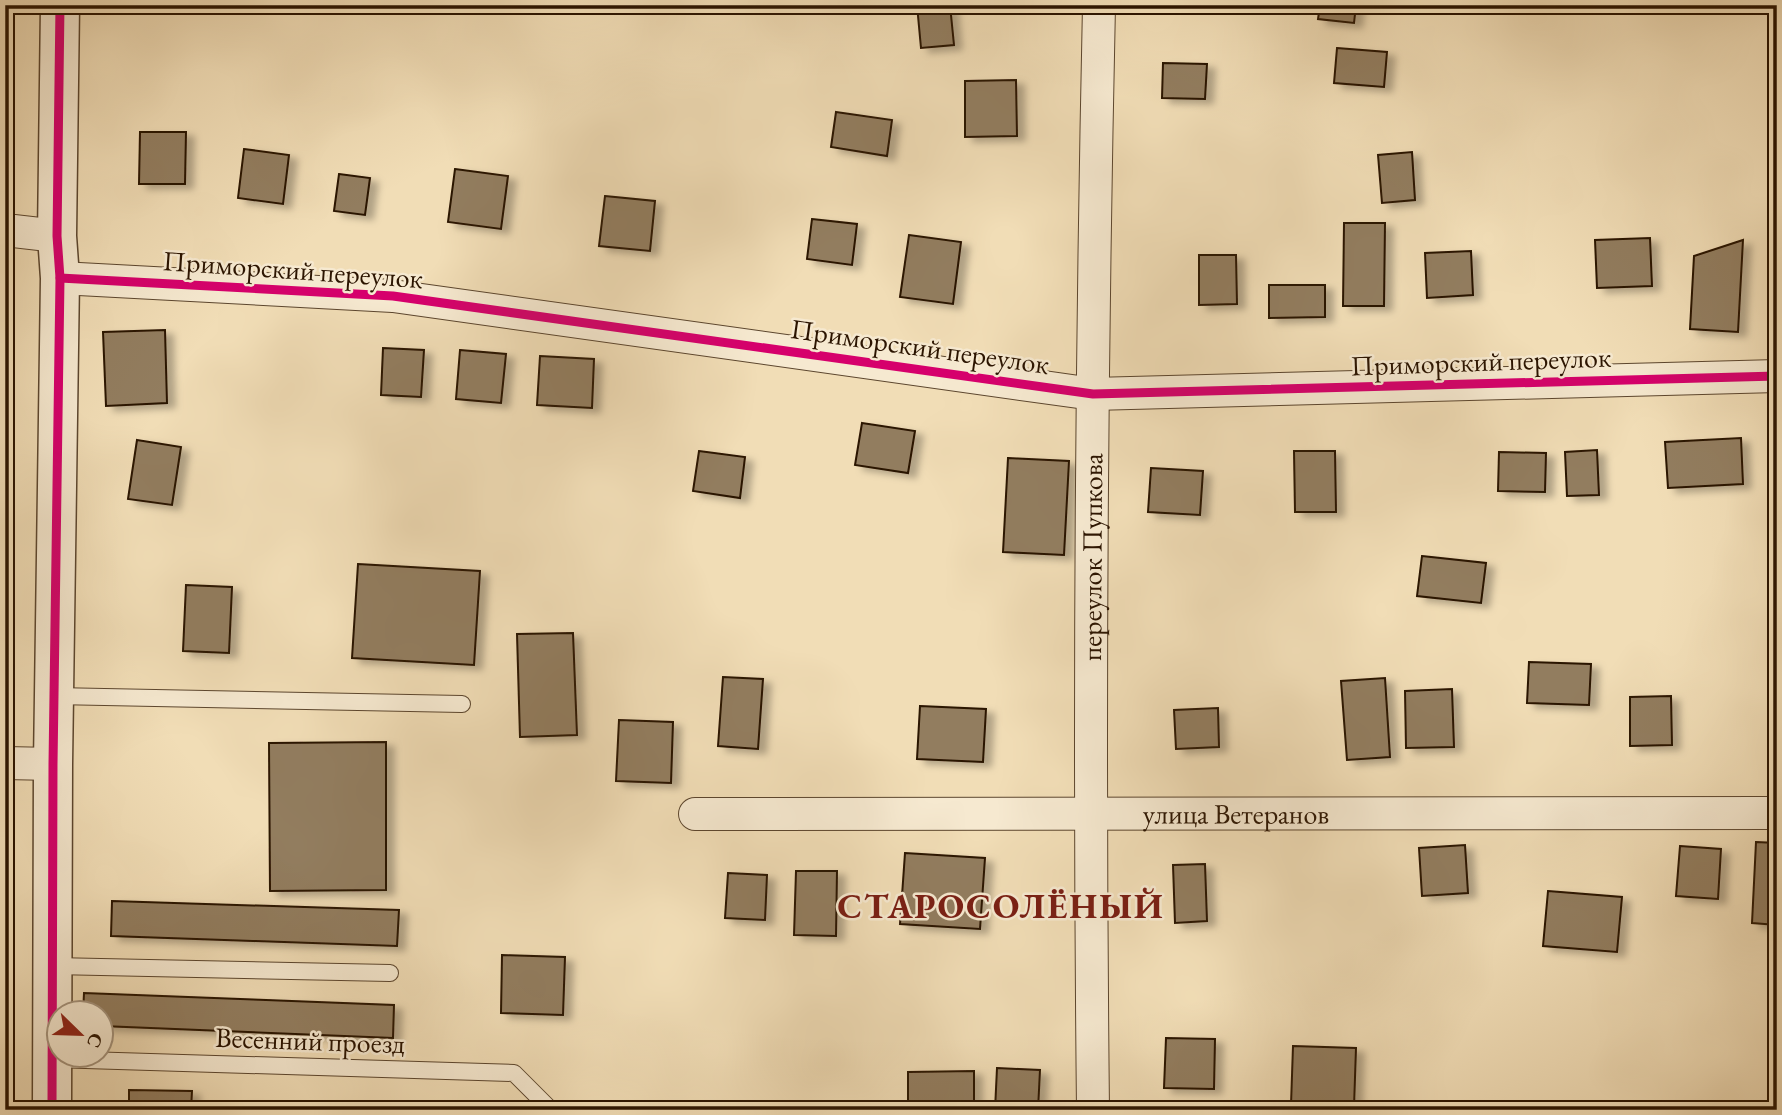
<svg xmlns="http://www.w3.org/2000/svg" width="1782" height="1115" font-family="'EB Garamond',serif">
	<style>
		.building { fill: #927d5f; stroke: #2b1400; stroke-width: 2; filter: url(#shadow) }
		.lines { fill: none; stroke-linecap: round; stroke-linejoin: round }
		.service-casing { stroke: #5c462e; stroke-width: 18 }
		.minor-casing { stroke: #5c462e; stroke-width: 34 }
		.tertiary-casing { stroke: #5c462e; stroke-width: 41 }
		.service { stroke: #f6e9d0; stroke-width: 16 }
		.minor { stroke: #f6e9d0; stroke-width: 32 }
		.tertiary { stroke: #f6e9d0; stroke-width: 38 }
		.cycleway-casing { stroke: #f6e9d0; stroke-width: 13 }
		.cycleway { stroke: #d6006c; stroke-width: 9 }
		.labels { text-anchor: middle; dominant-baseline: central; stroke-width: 5; stroke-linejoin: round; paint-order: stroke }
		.street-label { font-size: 28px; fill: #2b1400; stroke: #f6e9d0 }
		.district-label { font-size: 35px; font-weight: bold; letter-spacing: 2px; fill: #7a1f14; stroke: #f6e9d0 }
	</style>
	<defs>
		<filter id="shadow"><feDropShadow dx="8" dy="4.5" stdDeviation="3.5" flood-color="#0004"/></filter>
	</defs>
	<rect width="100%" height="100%" fill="#f1ddb6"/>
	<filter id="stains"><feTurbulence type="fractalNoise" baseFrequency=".00286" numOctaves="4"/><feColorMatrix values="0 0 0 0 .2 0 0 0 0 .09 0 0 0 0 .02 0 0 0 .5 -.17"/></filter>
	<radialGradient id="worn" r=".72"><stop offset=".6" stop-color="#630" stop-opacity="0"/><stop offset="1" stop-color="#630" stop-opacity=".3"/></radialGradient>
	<g class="building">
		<polygon points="917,5 950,5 954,45 921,48"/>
		<polygon points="1320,5 1356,5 1354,23 1318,19"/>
		<polygon points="1337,48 1387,52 1384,87 1334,83"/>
		<polygon points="1163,63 1207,64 1205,99 1162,98"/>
		<polygon points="1016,80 1017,136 965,137 965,81"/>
		<polygon points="836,112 892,120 887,156 831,147"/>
		<polygon points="140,132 186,132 185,184 139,184"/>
		<polygon points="244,149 289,155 283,204 238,198"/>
		<polygon points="1412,152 1415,200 1382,203 1378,155"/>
		<polygon points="455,169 508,176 501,229 448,222"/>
		<polygon points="339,174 370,178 365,215 334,211"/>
		<polygon points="605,196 655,201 650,251 599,246"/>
		<polygon points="812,219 857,224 852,265 807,259"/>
		<polygon points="1344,223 1385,223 1384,306 1343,306"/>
		<polygon points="909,235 961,242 953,304 900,297"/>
		<polygon points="1650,238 1652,286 1597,288 1595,240"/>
		<polygon points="1743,240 1738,332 1690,329 1694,256"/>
		<polygon points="1471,251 1473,295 1427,298 1425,253"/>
		<polygon points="1199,255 1236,255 1237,304 1199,305"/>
		<polygon points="1269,285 1325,285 1325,317 1269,318"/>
		<polygon points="165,330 167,403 106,406 103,332"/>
		<polygon points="383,348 424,350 421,397 381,395"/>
		<polygon points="460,350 506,354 501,403 456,399"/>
		<polygon points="540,356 594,359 592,408 537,405"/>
		<polygon points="862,423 915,431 908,473 855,465"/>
		<polygon points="1741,438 1743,484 1668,488 1665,442"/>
		<polygon points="137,440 181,447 172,505 128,499"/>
		<polygon points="1597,450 1599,495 1567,496 1565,452"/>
		<polygon points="699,451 745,457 740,498 693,491"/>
		<polygon points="1294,451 1335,451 1336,512 1295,512"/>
		<polygon points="1499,452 1546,453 1545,492 1498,491"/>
		<polygon points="1008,458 1069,461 1064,555 1003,552"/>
		<polygon points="1151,468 1203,471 1200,515 1148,512"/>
		<polygon points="1422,556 1486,563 1481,603 1417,596"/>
		<polygon points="358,564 480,571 474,665 352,658"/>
		<polygon points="186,585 232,587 229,653 183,651"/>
		<polygon points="573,633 577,735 520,737 517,634"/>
		<polygon points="1529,662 1591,664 1589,705 1527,703"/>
		<polygon points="723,677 763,679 758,749 718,746"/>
		<polygon points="1385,678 1390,757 1347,760 1341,681"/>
		<polygon points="1452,689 1454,747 1406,748 1405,691"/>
		<polygon points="1671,696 1672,745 1630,746 1630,697"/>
		<polygon points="920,706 986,709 983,762 917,759"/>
		<polygon points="1218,708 1219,747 1176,749 1174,710"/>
		<polygon points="619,720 673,722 671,783 616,781"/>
		<polygon points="386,742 386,890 270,891 269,743"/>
		<polygon points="1756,842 1777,843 1777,925 1752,923"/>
		<polygon points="1465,845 1468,893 1422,896 1419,848"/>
		<polygon points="1680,846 1721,849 1718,899 1676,896"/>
		<polygon points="905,853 985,858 980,929 900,924"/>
		<polygon points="1205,864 1207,921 1175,923 1173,865"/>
		<polygon points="796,871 837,871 836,936 794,935"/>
		<polygon points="728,873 767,875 765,920 725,918"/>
		<polygon points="1548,891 1622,897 1617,952 1543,946"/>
		<polygon points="112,901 399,910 397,946 111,936"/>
		<polygon points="502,955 565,957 563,1015 501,1013"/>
		<polygon points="84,993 394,1005 393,1038 102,1026 102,1014 83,1014"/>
		<polygon points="1166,1038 1215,1039 1214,1089 1164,1088"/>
		<polygon points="1293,1046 1356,1048 1354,1107 1291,1105"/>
		<polygon points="997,1068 1040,1070 1038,1110 995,1110"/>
		<polygon points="974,1071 974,1110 908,1110 908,1072"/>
		<polygon points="129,1090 192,1091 191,1110 129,1110"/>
		<polygon points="243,1102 281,1106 280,1110 242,1110"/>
	</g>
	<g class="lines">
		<g class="service-casing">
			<g id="service">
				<polyline points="54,696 462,704"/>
				<polyline points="53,966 390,973"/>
				<polyline points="53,1059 514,1073 551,1110"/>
			</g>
		</g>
		<g class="minor-casing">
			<g id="minor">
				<polyline points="5,230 57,236"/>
				<polyline points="60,278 393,296 1093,394 1777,376"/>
				<polyline points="5,763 53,764"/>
				<path id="s1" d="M695 814 1777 813"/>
				<path id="s2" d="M1093 1110C1089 742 1091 373 1099 5"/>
			</g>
		</g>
		<g class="tertiary-casing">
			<polyline id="tertiary" points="52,1110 53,764 60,278 57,236 60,5"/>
		</g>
		<use href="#service" class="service"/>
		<use href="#minor" class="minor"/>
		<use href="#tertiary" class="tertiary"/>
		<g class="cycleway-casing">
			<g id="cycleway">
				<polyline points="60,278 393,296 1093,394 1777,376"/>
				<polyline points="52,1110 53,764 60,278 57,236 60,5"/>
			</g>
		</g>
		<use href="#cycleway" class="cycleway"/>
	</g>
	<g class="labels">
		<g class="street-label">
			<text transform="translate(293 269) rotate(4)">Приморский переулок</text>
			<text transform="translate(920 346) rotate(8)">Приморский переулок</text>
			<text transform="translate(1481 361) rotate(-2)">Приморский переулок</text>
			<text stroke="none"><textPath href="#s2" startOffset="553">переулок Пупкова</textPath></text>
			<text stroke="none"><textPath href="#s1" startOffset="541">улица Ветеранов</textPath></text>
			<text transform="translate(310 1040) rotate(2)">Весенний проезд</text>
		</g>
		<g class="district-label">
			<text x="1001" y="905">СТАРОCОЛЁНЫЙ</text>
		</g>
	</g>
	<rect width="1782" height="1115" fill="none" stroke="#f1ddb6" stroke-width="28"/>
	<rect x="7" y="7" width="1768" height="1101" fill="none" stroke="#2b1400" stroke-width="3.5"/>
	<rect x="14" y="14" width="1754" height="1087" fill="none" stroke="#2b1400" stroke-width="2"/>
	<g transform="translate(80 1034) rotate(113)"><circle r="33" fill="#f6e9d0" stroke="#a5947d" stroke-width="2"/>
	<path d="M0-5L12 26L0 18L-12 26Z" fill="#8f2418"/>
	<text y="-10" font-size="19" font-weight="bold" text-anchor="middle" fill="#2b1400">С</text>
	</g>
	<rect width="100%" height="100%" filter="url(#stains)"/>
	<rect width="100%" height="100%" fill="url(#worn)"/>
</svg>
